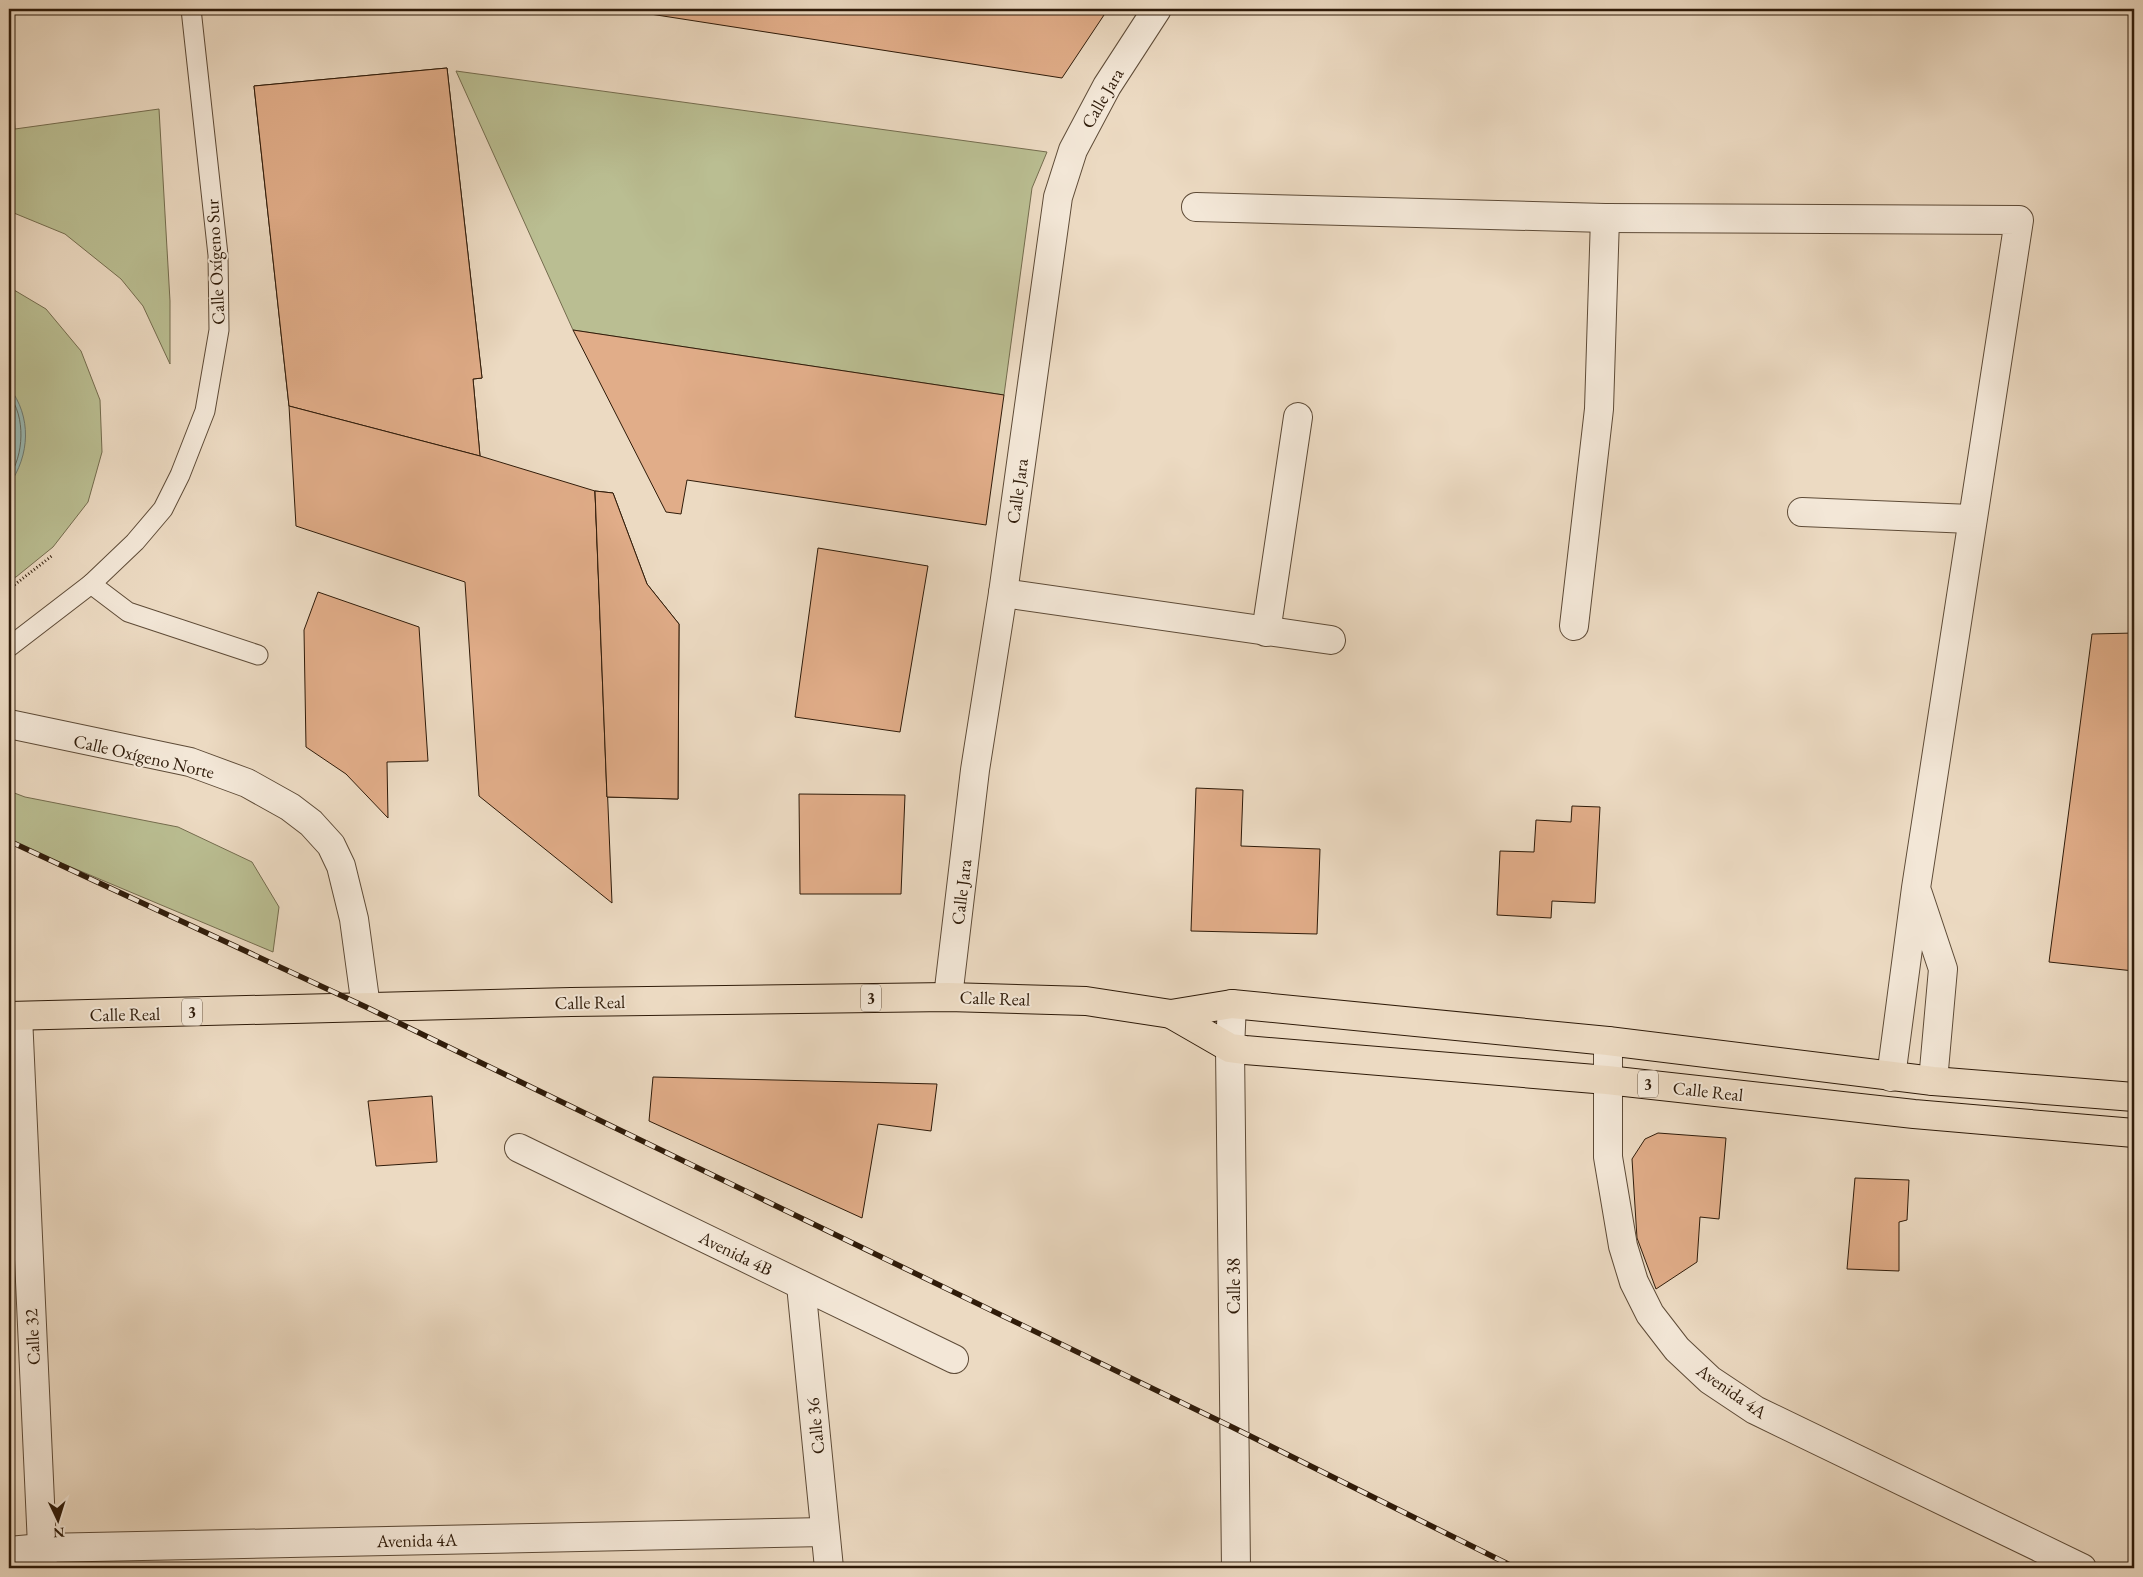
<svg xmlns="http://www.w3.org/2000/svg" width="2143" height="1577" font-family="'EB Garamond',serif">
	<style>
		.green { fill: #babe92; stroke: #746c4e }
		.water { fill: #99bab5; stroke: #6f7a70 }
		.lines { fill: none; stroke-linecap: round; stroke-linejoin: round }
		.shore { stroke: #646a5f; stroke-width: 1 }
		.building { fill: #e1ad89; stroke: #2f1b09 }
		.lane-casing { stroke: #5e4b37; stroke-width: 21 }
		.street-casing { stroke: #5e4b37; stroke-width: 30 }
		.primary-casing { stroke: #2f1b09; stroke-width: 30 }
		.path { stroke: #2f1b09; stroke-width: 3; stroke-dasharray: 1 2.5; stroke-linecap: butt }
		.lane { stroke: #f3e7d7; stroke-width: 19 }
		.street { stroke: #f3e7d7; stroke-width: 28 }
		.primary { stroke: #ecdac2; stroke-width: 28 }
		.rail-casing { stroke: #2f1b09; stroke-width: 5.5 }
		.rail { stroke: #f3e7d7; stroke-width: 4; stroke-dasharray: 11; stroke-linecap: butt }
		.labels { text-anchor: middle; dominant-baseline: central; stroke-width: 4; stroke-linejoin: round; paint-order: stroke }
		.shield { fill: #f3e7d7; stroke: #6a5847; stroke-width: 1 }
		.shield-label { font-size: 16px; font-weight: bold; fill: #2f1b09 }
		.street-label { font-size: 18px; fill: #2f1b09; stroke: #f3e7d7 }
	</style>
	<rect width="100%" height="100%" fill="#ecdac2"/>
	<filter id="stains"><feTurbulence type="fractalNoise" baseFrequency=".004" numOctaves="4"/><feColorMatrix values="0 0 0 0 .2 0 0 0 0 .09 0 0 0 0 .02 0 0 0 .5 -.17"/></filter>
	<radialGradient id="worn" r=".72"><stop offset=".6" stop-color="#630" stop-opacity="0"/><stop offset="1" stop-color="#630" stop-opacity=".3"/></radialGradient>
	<g class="green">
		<polygon points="456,71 1047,152 1032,188 1004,395 573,330"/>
		<polygon points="159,109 170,301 170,364 143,306 121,279 65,234 9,211 9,114 14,112 15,129"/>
		<polygon points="9,287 46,309 81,351 100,400 102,452 88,502 53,547 16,577 9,579"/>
		<polygon points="9,791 25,797 178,827 252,862 279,907 273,952 9,841"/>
	</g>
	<path class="water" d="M9 387C32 417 30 455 9 485Z"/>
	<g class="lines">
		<g class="shore">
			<path d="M9 395C26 417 24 455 9 477"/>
			<path d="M9 410C16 429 15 444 9 464"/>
		</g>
	</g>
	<g class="building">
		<polygon points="618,9 1108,9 1062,78"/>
		<polygon points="447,68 482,378 473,379 480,456 289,406 254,86"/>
		<polygon points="447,68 482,378 473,379 480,456 289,406 254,86"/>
		<polygon points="573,330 1004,395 986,525 687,480 681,514 666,512"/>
		<polygon points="289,406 480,456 595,491 612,903 479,796 465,582 296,526"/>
		<polygon points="595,491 613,493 647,584 679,624 678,799 607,797"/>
		<polygon points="595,491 613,493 647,584 679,624 678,799 607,797"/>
		<polygon points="818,548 928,566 900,732 795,717"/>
		<polygon points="318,592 419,627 428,761 387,762 388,818 346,774 306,747 304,630"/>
		<polygon points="2134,633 2134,971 2049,962 2092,634"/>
		<polygon points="1196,788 1243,790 1241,846 1320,849 1317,934 1191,931"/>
		<polygon points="799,794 905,795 901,894 800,894"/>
		<polygon points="1572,806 1600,807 1595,903 1552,901 1551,918 1497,915 1500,851 1534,852 1536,820 1571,822"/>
		<polygon points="653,1077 937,1084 931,1131 878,1124 862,1218 649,1121"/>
		<polygon points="432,1096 437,1162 376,1166 368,1101"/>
		<polygon points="1658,1133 1726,1138 1719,1219 1700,1217 1697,1262 1656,1289 1637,1238 1632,1159 1645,1139"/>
		<polygon points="1855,1178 1909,1180 1907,1220 1899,1222 1899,1271 1847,1269"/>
	</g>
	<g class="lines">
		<g class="lane-casing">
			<g id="lane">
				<polyline points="91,584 128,612 258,655"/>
				<polyline points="9,647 91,584 135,542 163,509 180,475 205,411 219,330 218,255 191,9"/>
			</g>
		</g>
		<g class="street-casing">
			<g id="street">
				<polyline points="1196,207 1605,218 2019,220 1916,888 1891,1077"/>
				<polyline points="1802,512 1971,519"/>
				<polyline points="1003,593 1331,640"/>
				<polyline points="1574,626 1599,409 1605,218"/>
				<polyline points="1266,632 1298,417"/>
				<polyline points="9,724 190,762 247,783 290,807 311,823 331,845 341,866 354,919 366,1007"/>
				<polyline points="1918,894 1943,969 1933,1081"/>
				<polyline points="948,997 975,770 1003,593 1058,197 1073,150 1107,86 1157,9"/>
				<polyline points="1232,1004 1230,1048 1236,1568"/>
				<polyline points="18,1016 43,1568"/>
				<polyline points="1608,1041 1608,1157 1623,1246 1634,1282 1650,1314 1677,1349 1710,1380 1755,1410 2082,1568"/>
				<polyline points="519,1148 954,1359"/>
				<polyline points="801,1285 829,1568"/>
				<polyline points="9,1551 42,1548 825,1532"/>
			</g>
		</g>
		<g class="primary-casing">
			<g id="primary">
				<polyline points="1171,1014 1230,1048 1245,1050 1607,1080 1914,1114 2134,1133"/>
				<polyline points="9,1016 571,1002 948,997 1086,1001 1171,1014 1232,1004 1608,1041 1933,1081 2134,1097"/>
			</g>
		</g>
		<polyline class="path" points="9,589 53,555"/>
		<use href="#lane" class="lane"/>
		<use href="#street" class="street"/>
		<use href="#primary" class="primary"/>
		<g class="rail-casing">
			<polyline id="rail" points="9,841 366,1007 1234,1428 1516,1568"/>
		</g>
		<use href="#rail" class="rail"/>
	</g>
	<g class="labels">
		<g class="shield">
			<rect x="861" y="984.5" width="20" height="27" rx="4"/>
			<rect x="182" y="998.5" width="20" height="27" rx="4"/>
			<rect x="1638" y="1070.5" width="20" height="27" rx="4"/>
		</g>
		<g class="shield-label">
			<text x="871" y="998">3</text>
			<text x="192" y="1012">3</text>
			<text x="1648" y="1084">3</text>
		</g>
		<g class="street-label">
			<text transform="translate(1102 98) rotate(-60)">Calle Jara</text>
			<text transform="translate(215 262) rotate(-93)">Calle Oxígeno Sur</text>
			<text transform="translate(1017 491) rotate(-82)">Calle Jara</text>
			<text transform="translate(144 756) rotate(13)">Calle Oxígeno Norte</text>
			<text transform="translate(961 892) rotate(-83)">Calle Jara</text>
			<text transform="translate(995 998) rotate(2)">Calle Real</text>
			<text transform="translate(590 1002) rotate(-1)">Calle Real</text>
			<text transform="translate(125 1014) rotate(-1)">Calle Real</text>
			<text transform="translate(1708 1091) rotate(6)">Calle Real</text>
			<text transform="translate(736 1253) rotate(26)">Avenida 4B</text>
			<text transform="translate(1233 1286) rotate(-90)">Calle 38</text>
			<text transform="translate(32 1337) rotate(-93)">Calle 32</text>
			<text transform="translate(1732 1391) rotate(35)">Avenida 4A</text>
			<text transform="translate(815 1426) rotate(-96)">Calle 36</text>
			<text transform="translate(417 1540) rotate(-1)">Avenida 4A</text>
		</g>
	</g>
	<rect width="2143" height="1577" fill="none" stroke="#ecdac2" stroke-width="30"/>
	<rect x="10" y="10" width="2123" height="1557" fill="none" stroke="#2f1b09" stroke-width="2.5"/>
	<rect x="15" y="15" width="2113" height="1547" fill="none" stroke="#2f1b09"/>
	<g transform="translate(58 1520) rotate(176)" stroke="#f3e7d7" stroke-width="4" paint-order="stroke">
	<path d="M0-4L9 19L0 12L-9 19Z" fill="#2f1b09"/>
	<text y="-8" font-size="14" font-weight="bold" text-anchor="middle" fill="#2f1b09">N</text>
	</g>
	<rect width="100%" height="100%" filter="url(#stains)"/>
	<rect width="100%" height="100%" fill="url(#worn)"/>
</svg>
